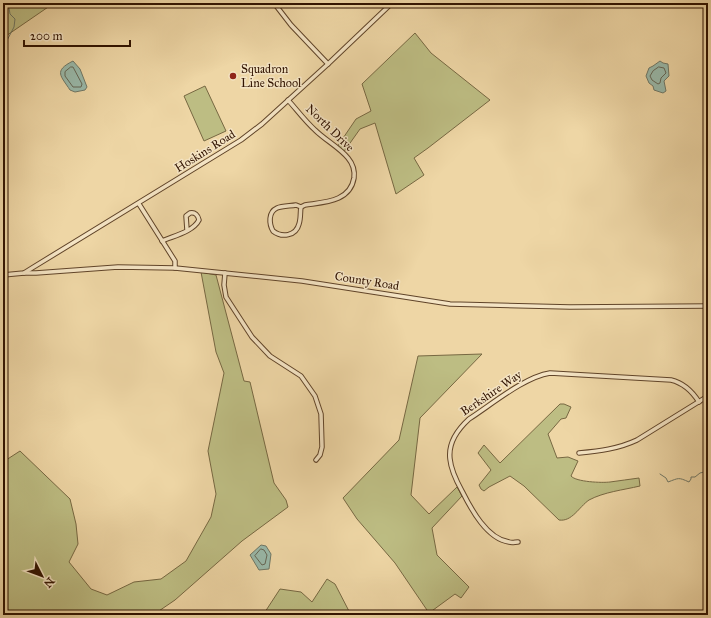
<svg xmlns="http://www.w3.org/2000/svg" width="711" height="618" font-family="'IM FELL Great Primer',serif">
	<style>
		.green { fill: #bdbd83; stroke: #776842 }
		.water { fill: #99b9aa; stroke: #6f7766 }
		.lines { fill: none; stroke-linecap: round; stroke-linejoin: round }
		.shore { stroke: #656655; stroke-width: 1 }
		.stream { stroke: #6f7766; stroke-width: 1 }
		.minor-casing { stroke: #604429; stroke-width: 5.5 }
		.minor { stroke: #f4e4c4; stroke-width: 3.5 }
		.poi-dot { fill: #8f2418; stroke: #f4e4c4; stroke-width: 1.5 }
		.labels { text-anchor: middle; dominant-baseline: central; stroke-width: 3; stroke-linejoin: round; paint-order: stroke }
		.poi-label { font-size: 12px; fill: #311300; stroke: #f4e4c4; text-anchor: start }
		.street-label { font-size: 12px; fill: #311300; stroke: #f4e4c4 }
	</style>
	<rect width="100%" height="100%" fill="#eed6a5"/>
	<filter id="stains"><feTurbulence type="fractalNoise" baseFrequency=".005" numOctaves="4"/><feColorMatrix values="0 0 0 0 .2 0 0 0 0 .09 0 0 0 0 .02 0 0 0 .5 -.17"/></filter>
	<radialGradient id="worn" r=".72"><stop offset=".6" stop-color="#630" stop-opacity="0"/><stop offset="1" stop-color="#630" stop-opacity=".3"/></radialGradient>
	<g class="green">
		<polygon points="3,3 54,3 3,38"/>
		<polygon points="415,33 431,53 490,100 428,148 414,158 424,175 396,194 375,123 360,129 343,153 337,147 356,119 371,111 362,84"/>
		<polygon points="205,86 226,131 204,141 184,96"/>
		<polygon points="201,272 216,275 244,381 250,382 274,483 286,500 288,507 242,541 175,600 153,615 3,615 3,462 20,451 70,499 76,524 78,544 69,562 91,589 107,595 134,582 161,579 186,561 211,517 216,494 208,451 224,373 216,352"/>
		<polygon points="482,354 420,418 411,495 429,514 457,487 462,496 432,528 437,555 469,587 461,598 455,594 429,613 395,563 357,519 343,498 399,440 418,356"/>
		<path d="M560 404H564L571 407 566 418 561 419 548 434 557 458 568 457 578 461 571 476C576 482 602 483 610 482 620 481 629 479 639 478L640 486C623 490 604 492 589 500 579 507 572 522 559 520L524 486 510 476 489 487 484 491 481 489 479 485 491 470 478 453 484 445 500 463Z"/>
		<polygon points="327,579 335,584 351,615 263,615 280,589 301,592 312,602"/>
	</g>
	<g class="water">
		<path d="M73 61 80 69 87 87 85 90 75 92 70 90C61 76 53 71 73 61Z"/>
		<polygon points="660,61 663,63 668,64 669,76 664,81 666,91 663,93 654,90 653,86 649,83 646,76 649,68 653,66"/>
		<polygon points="261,545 266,546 271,554 269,569 259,570 250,555"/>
	</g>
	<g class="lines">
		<g class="shore">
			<polygon points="71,67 73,67 82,84 81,87 73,87 65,76 65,72"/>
			<polygon points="659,67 664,68 666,73 661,78 660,83 658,84 652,80 650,76 653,71"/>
			<polygon points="261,549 264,550 267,555 265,564 262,565 255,556"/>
		</g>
		<g class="stream">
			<polyline points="3,48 14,27 15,19 10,14 9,8 12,4 12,3"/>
			<path d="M660 474 666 478 668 482C679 478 678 477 689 482L691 479V477H695L700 473 708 471"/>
		</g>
		<g class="minor-casing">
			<g id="minor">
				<polyline points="274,3 291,25 328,64"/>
				<path d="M288 100C297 110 305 121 315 130 325 140 339 147 348 158 353 164 355 170 354 178 350 202 324 202 305 205L301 207"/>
				<polyline points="139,204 175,261 175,268"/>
				<path d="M296 205 301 207C300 212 301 218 299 224 296 236 282 238 273 231 269 224 268 212 277 208 282 206 291 206 296 205Z"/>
				<path d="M162 241C173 236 193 232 199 220 198 215 195 212 190 213L186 216 187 230"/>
				<polyline points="24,273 36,273 118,267 175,268 302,281 450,304 570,307 708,306"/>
				<polyline points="225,273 224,285 226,297 252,337 270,356 301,376 315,396 321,414 322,447 320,455 316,460"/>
				<polyline points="3,275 24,273 32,268 241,140 262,124 328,64 392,3"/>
				<path d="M579 453C599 451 618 449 637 440L708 396"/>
				<path d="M518 542C515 542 512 543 509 542 487 539 471 509 462 491 457 482 451 470 450 459 448 443 457 430 469 419 491 405 524 377 550 373L671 380C684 383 692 391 699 402"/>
			</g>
		</g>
		<use href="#minor" class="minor"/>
	</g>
	<circle class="poi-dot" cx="233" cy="76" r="4"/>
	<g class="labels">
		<g class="poi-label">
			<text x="241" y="69">Squadron<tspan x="241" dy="14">Line School</tspan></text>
		</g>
		<g class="street-label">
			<text transform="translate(330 128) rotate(44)">North Drive</text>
			<text transform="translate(205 151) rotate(-32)">Hoskins Road</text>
			<text transform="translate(367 281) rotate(9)">County Road</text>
			<text transform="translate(491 393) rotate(-34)">Berkshire Way</text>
		</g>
	</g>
	<rect width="711" height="618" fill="none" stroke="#eed6a5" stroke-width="16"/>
	<rect x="4" y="4" width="703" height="610" fill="none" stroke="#311300" stroke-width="2"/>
	<rect x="8" y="8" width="695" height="602" fill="none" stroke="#311300"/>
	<g transform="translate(42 576) rotate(132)" stroke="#f4e4c4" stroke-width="3" paint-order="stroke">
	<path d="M0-3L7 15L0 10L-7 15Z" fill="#311300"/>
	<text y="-6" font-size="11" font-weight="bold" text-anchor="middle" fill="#311300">N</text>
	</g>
	<path d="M24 40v6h106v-6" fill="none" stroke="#311300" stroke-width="2"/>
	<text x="30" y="40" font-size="12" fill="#311300" stroke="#f4e4c4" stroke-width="3" paint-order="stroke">200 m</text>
	<rect width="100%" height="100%" filter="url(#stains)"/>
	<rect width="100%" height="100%" fill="url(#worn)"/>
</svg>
